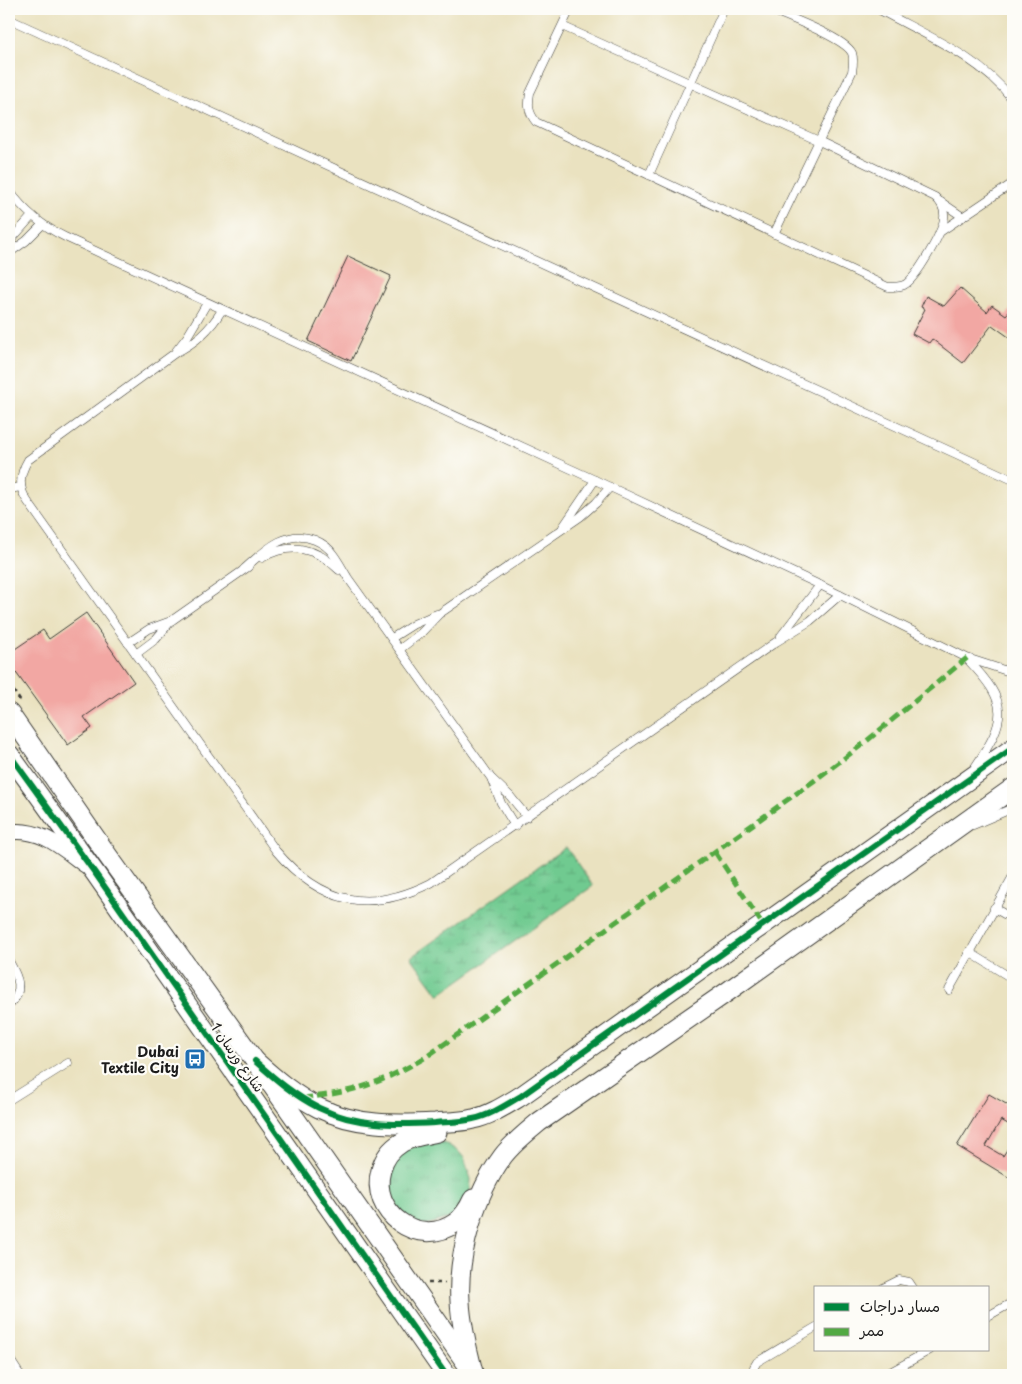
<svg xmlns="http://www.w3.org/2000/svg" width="1022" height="1384" font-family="'Playpen Sans','Playpen Sans Arabic',sans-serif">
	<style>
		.grass { fill: url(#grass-tufts); stroke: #467356 }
		.wetland { fill: url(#wetland-marsh); stroke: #467356 }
		.building { fill: #f2a7a3 }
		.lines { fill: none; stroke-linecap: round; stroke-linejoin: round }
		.service-casing { stroke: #3b3a35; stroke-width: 9 }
		.minor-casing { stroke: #3b3a35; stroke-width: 17 }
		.tertiary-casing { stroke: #3b3a35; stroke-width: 21 }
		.path { stroke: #3b3a35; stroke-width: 2.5; stroke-dasharray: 4 4; stroke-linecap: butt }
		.service { stroke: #fff; stroke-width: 8 }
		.minor { stroke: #fff; stroke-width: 15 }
		.tertiary { stroke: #fff; stroke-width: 19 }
		.quiet { stroke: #52a943; stroke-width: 5; stroke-dasharray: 10 5; stroke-linecap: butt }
		.cycleway-casing { stroke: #fdfcf7; stroke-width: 9 }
		.cycleway { stroke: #00873e; stroke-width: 6 }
		.labels { text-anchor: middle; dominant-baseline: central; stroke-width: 4.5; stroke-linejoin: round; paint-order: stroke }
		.poi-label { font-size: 14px; font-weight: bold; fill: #1c1c1c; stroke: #fdfcf7; text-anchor: end }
		.street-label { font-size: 14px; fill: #1c1c1c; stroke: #fdfcf7 }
	</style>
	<defs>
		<pattern id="grass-tufts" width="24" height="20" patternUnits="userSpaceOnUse" patternTransform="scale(1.25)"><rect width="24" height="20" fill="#70ca90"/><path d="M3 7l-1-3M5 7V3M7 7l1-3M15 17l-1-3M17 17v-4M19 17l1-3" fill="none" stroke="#60ad7c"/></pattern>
		<pattern id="wetland-marsh" width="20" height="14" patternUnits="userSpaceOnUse" patternTransform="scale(1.25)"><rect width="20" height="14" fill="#70ca90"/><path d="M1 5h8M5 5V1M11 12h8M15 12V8" fill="none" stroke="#60ad7c"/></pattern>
	</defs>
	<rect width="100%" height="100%" fill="#fdfcf7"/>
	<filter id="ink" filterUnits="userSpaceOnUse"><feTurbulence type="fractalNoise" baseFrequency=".02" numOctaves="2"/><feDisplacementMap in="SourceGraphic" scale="10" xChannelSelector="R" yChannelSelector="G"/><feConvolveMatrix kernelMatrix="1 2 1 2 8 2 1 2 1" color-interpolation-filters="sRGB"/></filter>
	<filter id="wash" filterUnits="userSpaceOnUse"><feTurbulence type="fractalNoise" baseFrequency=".0096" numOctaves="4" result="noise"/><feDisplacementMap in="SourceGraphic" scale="20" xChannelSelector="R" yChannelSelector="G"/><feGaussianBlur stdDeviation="1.12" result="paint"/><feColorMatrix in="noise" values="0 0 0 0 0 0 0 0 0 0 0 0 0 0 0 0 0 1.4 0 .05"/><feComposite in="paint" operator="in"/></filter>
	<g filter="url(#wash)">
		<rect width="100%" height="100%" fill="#eae2c0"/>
		<polygon class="grass" points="433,1140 447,1144 459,1152 464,1158 471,1179 470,1193 454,1217 425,1225 418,1224 394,1207 386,1179 399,1152"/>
		<polygon class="wetland" points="566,847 593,886 439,995 411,957"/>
		<g id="blocks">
			<g class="building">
				<polygon points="348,256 391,276 351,361 308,341"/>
				<polygon points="960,288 987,312 992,305 1006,315 1013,307 1013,340 992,325 963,363 932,339 929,343 912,334 925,309 921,307 926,296 944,306"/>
				<polygon points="86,613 134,682 84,717 92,728 68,745 9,663 9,653 43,630 49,639"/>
				<polygon points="989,1094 1013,1108 1013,1127 1001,1120 986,1146 1003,1156 1013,1140 1013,1180 957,1146"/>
			</g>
		</g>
	</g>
	<g filter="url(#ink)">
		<use href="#blocks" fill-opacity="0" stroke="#3b3a35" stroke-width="1"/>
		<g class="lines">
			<g class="service-casing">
				<g id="service">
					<path d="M769 9C786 16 845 38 852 53 854 59 853 66 852 72L774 234"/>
					<path d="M878 9C925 35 979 56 1013 100"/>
					<polyline points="9,19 1013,480"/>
					<path d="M562 26 819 141 935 197C942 203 945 209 944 218 943 232 916 279 904 285 899 287 894 287 888 287L536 122C528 112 528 105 530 93L570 9"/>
					<polyline points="649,175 724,9"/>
					<path d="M9 190C24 211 42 226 65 237L595 480 820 585 967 658 1013 673"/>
					<polyline points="941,202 963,217"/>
					<polyline points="940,232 1013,183"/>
					<polyline points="9,242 32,216"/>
					<polyline points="9,253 26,241 42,225"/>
					<path d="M222 310C210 330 196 343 175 353L28 460C19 475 18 488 28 502L276 851C321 904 369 914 431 883L776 642 810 621 840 595"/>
					<polyline points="176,351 187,337 207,303"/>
					<polyline points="9,489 21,487"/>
					<polyline points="563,527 595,480"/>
					<path d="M262 558C290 541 317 548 339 570"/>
					<path d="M244 569C264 551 286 528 315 540 322 543 329 548 333 554 339 562 343 570 348 578L491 778 501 803 515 826"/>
					<polyline points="781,636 820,585"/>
					<polyline points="392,638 414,624 437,614"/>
					<polyline points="128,643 149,629 171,621 248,567"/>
					<polyline points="400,649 421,633 439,614 580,517 596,503 610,487"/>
					<polyline points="136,654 156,639 171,621"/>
					<path d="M968 660C1009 703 1008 718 975 767"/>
					<polyline points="492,779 510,796 527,817"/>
					<polyline points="973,825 1013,808"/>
					<polyline points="994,908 1013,919"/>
					<polyline points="969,952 1013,979"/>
					<path d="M9 961C18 977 25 991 9 1005"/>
					<polyline points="1008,976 1013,967"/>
					<polyline points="949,990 1013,876"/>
					<polyline points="9,1100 68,1063"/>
					<polyline points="883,1288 899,1280 909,1282 913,1288"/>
					<polyline points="988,1316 1013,1302"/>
					<polyline points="9,1358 20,1375"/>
					<polyline points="754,1375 754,1367 757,1362 816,1327"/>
					<polyline points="885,1375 930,1350"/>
				</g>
			</g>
			<g class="minor-casing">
				<path id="minor" d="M9 832C41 828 61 847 85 865"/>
			</g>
			<g class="tertiary-casing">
				<g id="tertiary">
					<polyline points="9,713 108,856 255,1061 467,1364"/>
					<polyline points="9,754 95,873 446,1375"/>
					<path d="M255 1061C275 1079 295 1096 319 1108 356 1126 395 1125 435 1123 447 1122 461 1122 473 1119 489 1116 506 1105 521 1096L1013 748"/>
					<path d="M437 1132C425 1135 411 1136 401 1143 391 1149 384 1159 381 1170 369 1212 418 1249 455 1223 463 1217 469 1208 473 1199"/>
					<path d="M473 1372C467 1349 461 1325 460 1301 457 1254 475 1194 503 1156 513 1143 527 1132 539 1122L727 992 1013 788"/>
				</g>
			</g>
			<g class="path">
				<polyline points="9,684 21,702"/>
				<polyline points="9,810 14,819"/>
				<polyline points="428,1283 445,1283"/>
			</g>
			<use href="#service" class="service"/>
			<use href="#minor" class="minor"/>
			<use href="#tertiary" class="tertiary"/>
			<g class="quiet">
				<polyline points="715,852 763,925"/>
				<path d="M302 1098C353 1093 382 1083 426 1057L811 783 863 744 967 658"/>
			</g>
			<g class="cycleway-casing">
				<g id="cycleway">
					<polyline points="9,754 95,873 446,1375"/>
					<path d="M255 1061C275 1079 295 1096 319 1108 356 1126 395 1125 435 1123 447 1122 461 1122 473 1119 489 1116 506 1105 521 1096L1013 748"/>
				</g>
			</g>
			<use href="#cycleway" class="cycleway"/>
		</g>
	</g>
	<defs>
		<g id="bus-square" transform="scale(1.125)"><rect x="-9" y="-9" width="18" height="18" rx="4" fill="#1f6fb2" stroke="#fdfcf7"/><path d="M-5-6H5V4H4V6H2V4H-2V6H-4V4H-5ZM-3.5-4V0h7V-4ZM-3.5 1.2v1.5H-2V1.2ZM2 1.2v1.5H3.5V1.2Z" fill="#fff"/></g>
	</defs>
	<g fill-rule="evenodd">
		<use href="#bus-square" x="195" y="1059"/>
	</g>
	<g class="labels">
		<g class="poi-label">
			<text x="179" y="1051">Dubai<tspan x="179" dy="16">Textile City</tspan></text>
		</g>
		<g class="street-label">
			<text transform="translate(238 1057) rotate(55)">شارع ورسان 1</text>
		</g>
	</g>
	<rect width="1022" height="1384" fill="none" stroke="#fdfcf7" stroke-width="30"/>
	<rect x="814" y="1286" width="175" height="65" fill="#fdfcf7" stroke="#a3a29f"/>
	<rect x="824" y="1303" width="25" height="8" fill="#00873e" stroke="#a3a29f"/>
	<text x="860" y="1312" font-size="15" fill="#1c1c1c">مسار دراجات</text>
	<rect x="824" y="1328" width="25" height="8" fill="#52a943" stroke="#a3a29f"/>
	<text x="860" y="1336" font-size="15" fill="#1c1c1c">ممر</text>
</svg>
